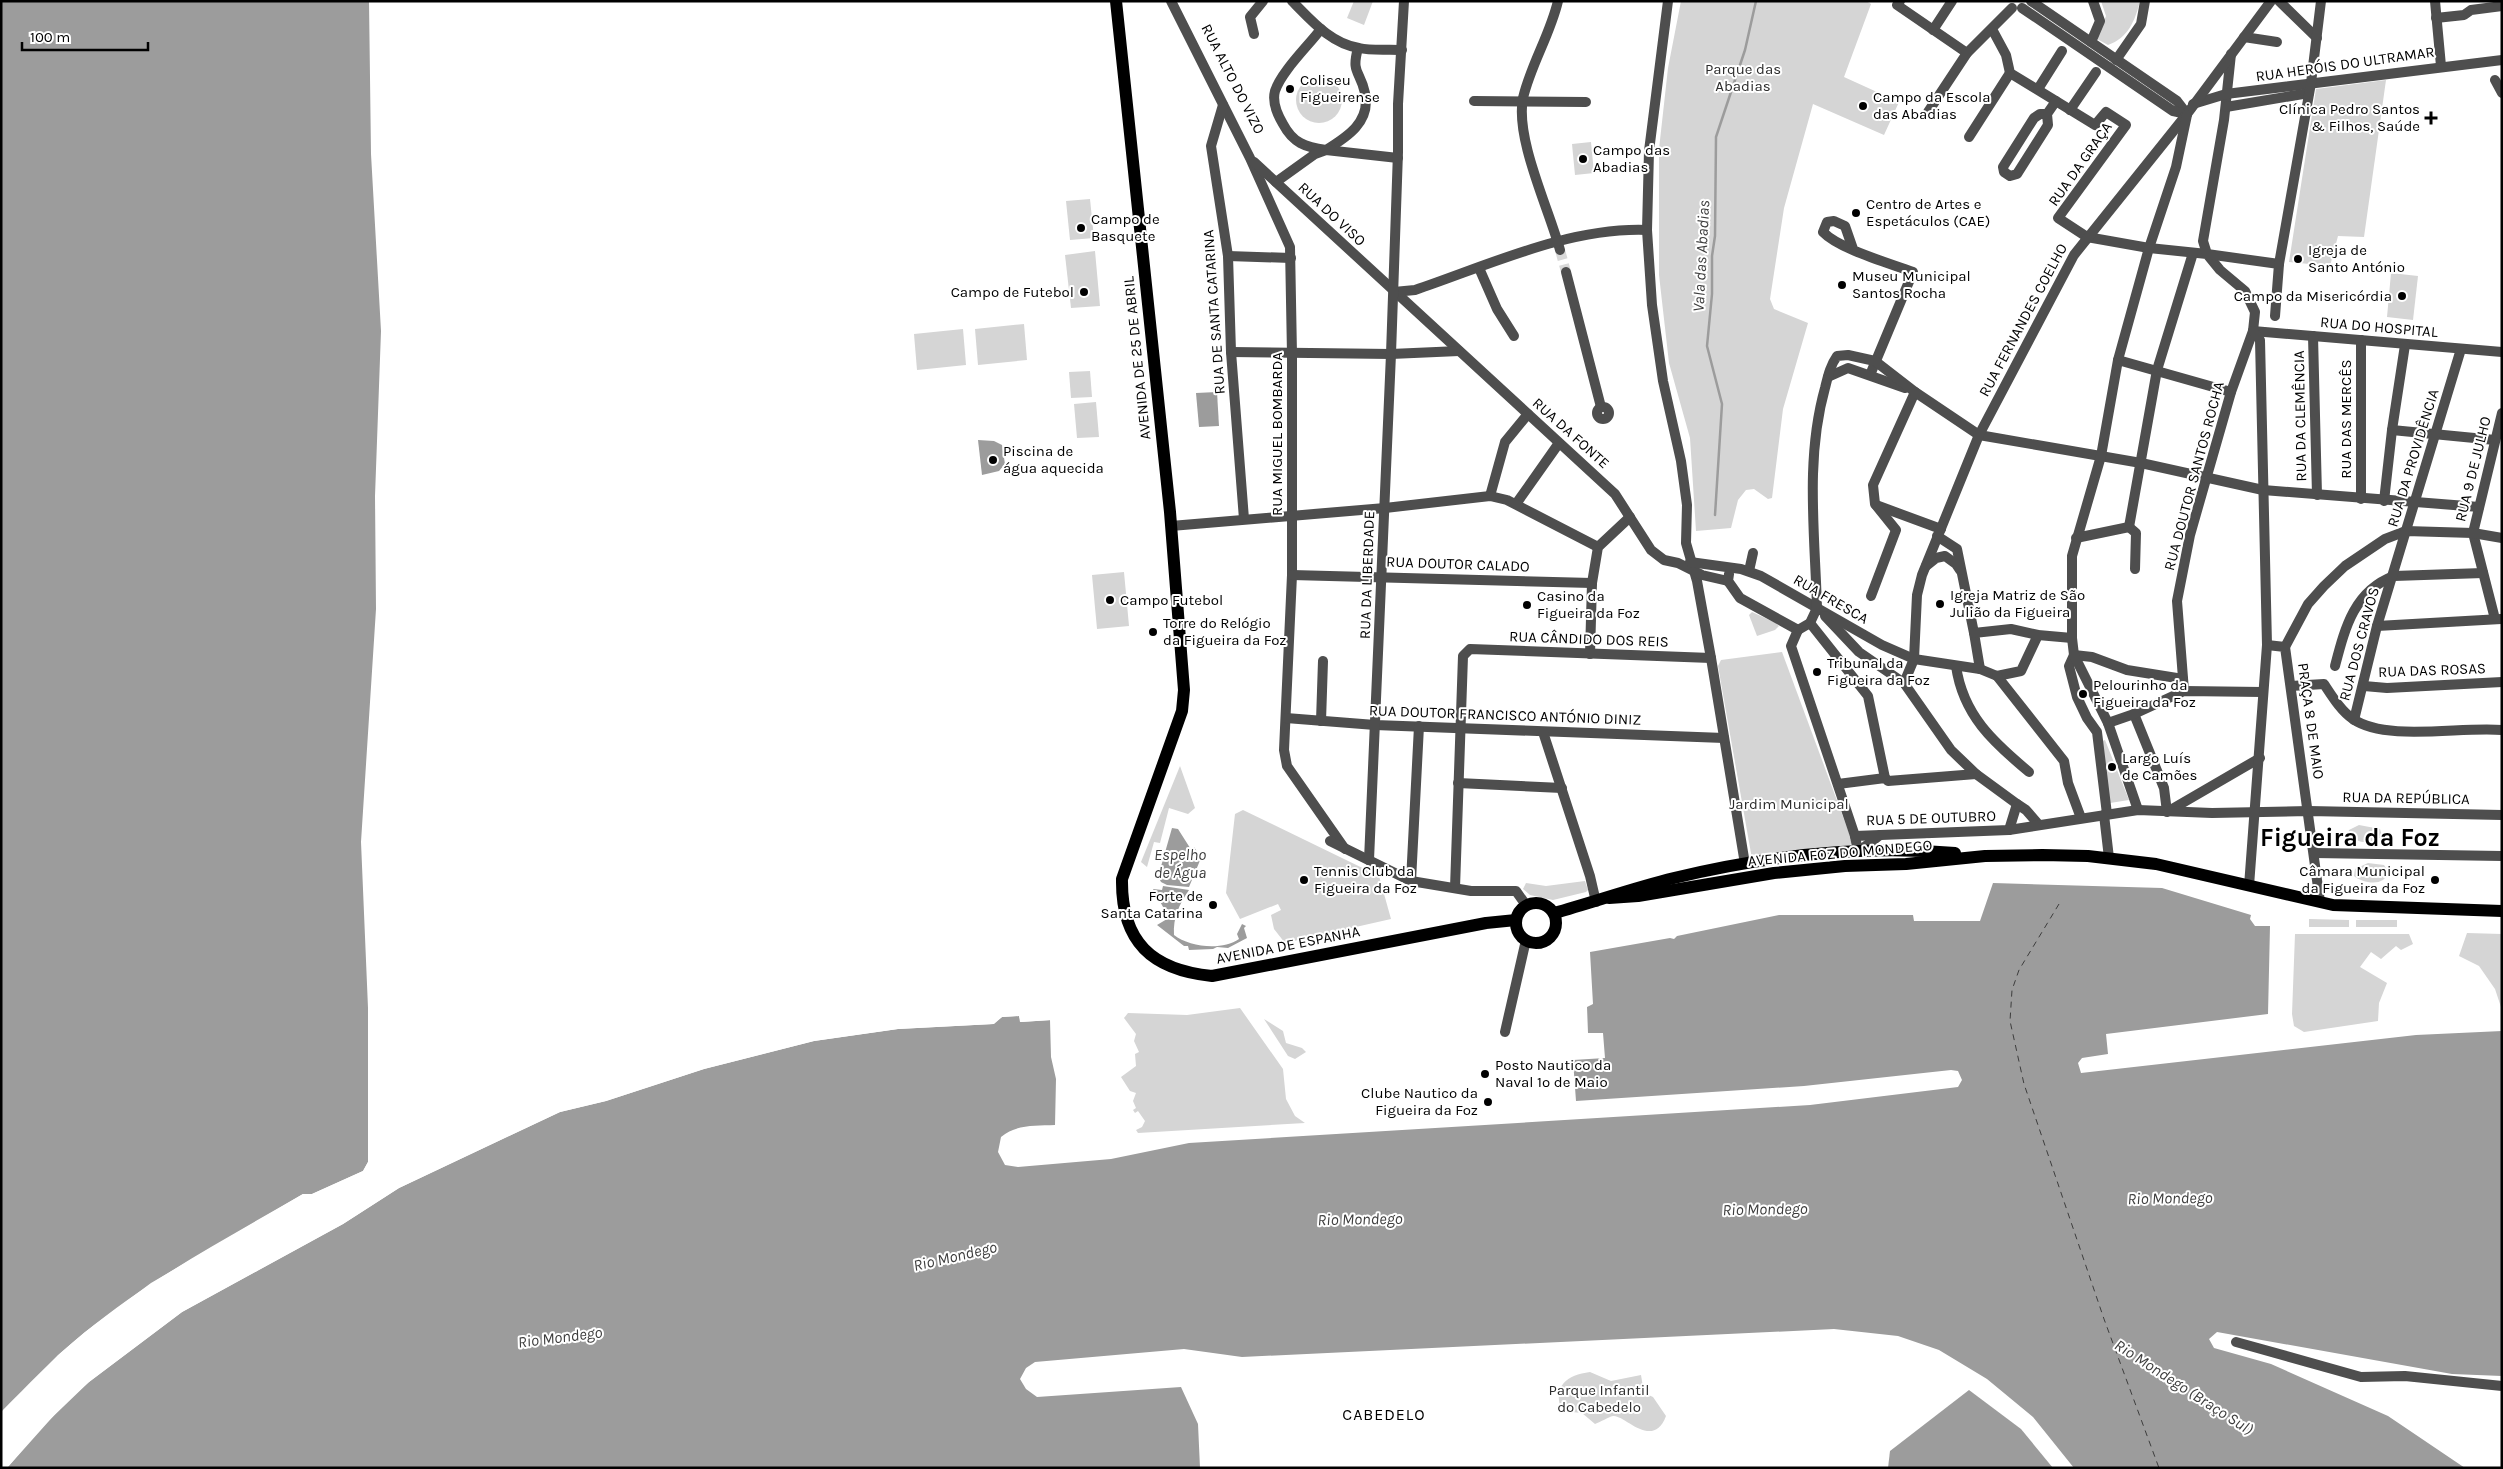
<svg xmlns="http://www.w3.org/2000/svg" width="2503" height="1469" font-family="Karla,sans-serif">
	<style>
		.green { fill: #d5d5d5 }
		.water { fill: #9c9c9c }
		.pier { fill: #fff }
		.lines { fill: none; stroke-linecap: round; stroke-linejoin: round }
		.stream { stroke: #9c9c9c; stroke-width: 2.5 }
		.ferry { stroke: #3d3d3d; stroke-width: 1; stroke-dasharray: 6 5; stroke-linecap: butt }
		.minor-tunnel { stroke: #d9d9d9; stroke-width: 10; stroke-dasharray: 10 5; stroke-linecap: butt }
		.minor { stroke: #4e4e4e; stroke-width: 10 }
		.major { stroke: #000; stroke-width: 12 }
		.poi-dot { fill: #000; stroke: #fff; stroke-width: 2 }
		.labels { text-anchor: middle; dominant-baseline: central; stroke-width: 4; stroke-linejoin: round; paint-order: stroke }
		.street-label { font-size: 15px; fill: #000; stroke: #fff }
		.park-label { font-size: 15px; fill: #2c2c2c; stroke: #fff }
		.poi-label { font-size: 15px; fill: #000; stroke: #fff; text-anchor: start }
		.water-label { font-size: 16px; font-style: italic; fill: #3d3d3d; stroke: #fff }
		.neighbourhood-label { font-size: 16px; letter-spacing: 1px; fill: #000; stroke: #fff }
		.town-label { font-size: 25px; font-weight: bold; fill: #000; stroke: #fff }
	</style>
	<rect width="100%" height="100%" fill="#fff"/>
	<g class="green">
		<polygon points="1354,1 1373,1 1364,25 1347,18"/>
		<polygon points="1681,1 1866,1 1871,4 1844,77 1899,102 1884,135 1813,104 1784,208 1770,299 1774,309 1808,323 1783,409 1772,498 1768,499 1754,489 1746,490 1738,500 1731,528 1696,531 1690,438 1669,363 1659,275 1659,149 1668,68"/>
		<path d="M2101 1H2140C2135 21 2128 38 2108 45L2097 39 2106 16Z"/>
		<circle cx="1319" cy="100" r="23"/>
		<polygon points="2386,80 2364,237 2338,236 2330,266 2289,262 2316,89"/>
		<polygon points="1591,142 1594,173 1575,175 1572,144"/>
		<polygon points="1090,199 1094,238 1070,240 1066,201"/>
		<polygon points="1095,251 1100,306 1071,308 1065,255"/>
		<polygon points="2391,273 2418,276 2413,320 2387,317"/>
		<polygon points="1024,324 1027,360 978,365 975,329"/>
		<polygon points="963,329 966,365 917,370 914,334"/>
		<polygon points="1090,371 1092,397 1071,398 1069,372"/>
		<polygon points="1096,402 1099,437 1077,438 1074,404"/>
		<polygon points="1124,572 1129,626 1097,629 1092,575"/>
		<polygon points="1752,612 1776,623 1779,626 1775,630 1757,636 1749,615"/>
		<polygon points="1782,652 1852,841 1849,849 1752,859 1718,666 1721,660"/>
		<polygon points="2105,740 2129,800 2110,803 2102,741"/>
		<polygon points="1180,766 1195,808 1188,814 1169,808 1160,843 1154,842 1147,867 1141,862"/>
		<polygon points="1243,810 1379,876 1391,919 1285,943 1274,929 1271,915 1281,910 1278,904 1240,919 1226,893 1235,814"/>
		<path d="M2359 825 2380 829 2382 836C2372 845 2357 844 2348 834L2349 830Z"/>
		<path d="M2368 863 2384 865 2388 871C2386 887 2364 884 2354 876L2355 869Z"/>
		<polygon points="1585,881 1588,890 1586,892 1553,900 1530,895 1523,889 1526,883 1546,886"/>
		<polygon points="2309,919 2349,920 2349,927 2309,927"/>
		<rect x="2356" y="920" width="41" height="7"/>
		<polygon points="2467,933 2502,934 2502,1010 2495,989 2479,966 2459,956"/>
		<polygon points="2295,934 2409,934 2413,944 2401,950 2396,946 2381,959 2371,952 2360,967 2387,983 2379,1003 2378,1021 2304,1032 2294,1026 2292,1014"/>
		<polygon points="1240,1008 1283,1069 1286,1099 1295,1116 1305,1123 1138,1133 1136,1130 1142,1127 1145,1121 1138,1111 1135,1113 1133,1110 1136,1108 1133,1101 1136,1093 1130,1091 1121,1077 1136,1066 1135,1054 1139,1052 1134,1041 1136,1034 1124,1018 1128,1013 1187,1015"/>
		<polygon points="1264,1019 1283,1031 1286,1043 1302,1048 1306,1052 1295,1059 1288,1056"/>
		<path d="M1590 1372 1611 1381 1641 1375 1644 1393 1653 1397 1666 1416C1653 1451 1624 1414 1613 1416 1608 1417 1601 1422 1595 1424L1582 1413 1562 1411C1552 1386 1567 1375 1590 1372Z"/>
	</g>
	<g class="water">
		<path d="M1 1H369L371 154 381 331 375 496 376 609 361 842 368 1008V1162L363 1171 312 1194H303C229 1237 151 1278 84 1333 54 1357 28 1385 1 1412Z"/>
		<polygon points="1217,392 1219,426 1199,427 1196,393"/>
		<polygon points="978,440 994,441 1002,445 1005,464 999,471 982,475"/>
		<polygon points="1172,828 1178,829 1192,851 1194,847 1201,858 1189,887 1167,885 1161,882 1156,872 1162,876 1165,875 1160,870"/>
		<path d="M1993 883 2162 888 2251 915 2250 919 2255 926H2270L2268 1014 2106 1034 2108 1054 2082 1058 2078 1063 2081 1073 2416 1035 2502 1031V1376L2452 1374 2217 1332 2209 1339 2214 1348 2271 1364 2388 1416 2465 1468H2074L2033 1417 1987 1379 1939 1350 1898 1336 1834 1329 1242 1357 1184 1349 1035 1362 1026 1368 1020 1379 1026 1389 1037 1397 1181 1387 1198 1424 1200 1468H7L38 1431 89 1382 182 1312 343 1224 399 1188 560 1112 606 1101 704 1069 814 1041 898 1029 993 1024 1002 1017 1019 1016 1021 1022 1050 1020 1051 1057 1056 1079 1055 1125C1035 1126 1017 1124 1001 1137L998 1152 1005 1165 1018 1167 1111 1159 1189 1143 1810 1105 1958 1087 1962 1080 1958 1071 1951 1070 1804 1086 1576 1101 1573 1060 1605 1058 1603 1033H1588L1587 1007 1593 1004 1590 952 1670 938 1674 939 1677 936 1779 915H1913L1914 921H1980Z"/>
		<path d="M1163 886 1189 890C1179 905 1173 917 1174 935 1189 947 1222 951 1239 939L1237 934 1242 924 1246 926 1244 928 1247 938 1228 948 1217 947 1213 949 1189 950 1188 946H1184L1157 925 1172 916 1167 914 1153 889 1162 890Z"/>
		<polygon points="1969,1390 2021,1429 2053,1468 1888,1468 1890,1451"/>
	</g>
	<g class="pier">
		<polygon points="1020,1014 1022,1020 1050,1017 1053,1020 1020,1022 1019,1016 1002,1017 994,1024 898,1029 814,1041 704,1069 606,1101 560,1112 399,1188 343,1224 182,1312 89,1382 65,1403 7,1468 5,1468 36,1430 64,1401 113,1359 180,1310 341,1222 397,1186 559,1110 605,1098 704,1067 813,1038 898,1026 993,1021 1002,1015"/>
		<polygon points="368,1162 371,1162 364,1173 313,1197 304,1196 153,1285 87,1334 59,1357 1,1414 58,1355 85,1332 151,1283 303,1194 312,1194 363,1171"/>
	</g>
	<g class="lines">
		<polyline class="stream" points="1715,515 1722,404 1707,346 1712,294 1712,256 1715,236 1716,137 1745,50 1756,1"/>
		<polyline class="ferry" points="2059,904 2019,970 2012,990 2010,1021 2024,1084 2104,1319 2159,1468"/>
		<polyline class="minor-tunnel" points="1560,250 1566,272"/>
		<g class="minor">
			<polyline points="1171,1 1250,158 1290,247 1292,354 1292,575 1284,750 1287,766 1345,849"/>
			<path d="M1292 1C1311 20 1331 44 1359 48 1372 51 1388 49 1402 50"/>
			<path d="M1558 1C1550 35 1531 64 1523 98 1515 139 1549 209 1560 250"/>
			<polyline points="1668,1 1649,151 1647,230 1652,305 1663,381 1681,461 1687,505 1686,543 1697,581 1711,658 1745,864"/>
			<polyline points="1900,1 1897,5 1967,53"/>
			<polyline points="2031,1 2177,101 2187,114"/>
			<polyline points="2279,1 2317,38"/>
			<polyline points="2435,1 2441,66"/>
			<polyline points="2022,8 2173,111 2187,114"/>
			<polyline points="2436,18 2464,15 2471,10 2502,6"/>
			<path d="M1321 29C1308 46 1281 72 1275 91 1272 102 1277 114 1283 124 1293 143 1305 147 1326 150 1347 137 1371 122 1365 93 1360 70 1351 74 1358 48"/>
			<polyline points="1992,29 2006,55 2010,73 2095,125 2106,112 2126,125 2058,218 2087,237 2149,248 2207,254 2220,270 2245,291 2255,312 2253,331 2231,392 2190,535 2177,601 2184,691"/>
			<polyline points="1933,30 1952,1"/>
			<polyline points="1254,34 1250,17 1263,1"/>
			<polyline points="2244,37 2277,42"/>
			<polyline points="2091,42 2100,21 2093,1"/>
			<polyline points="2231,54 2224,120 2203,241 2207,254 2279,264 2275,316"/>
			<polyline points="2116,60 2141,24 2145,1"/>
			<polyline points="2495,80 2502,93"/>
			<polyline points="2038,89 2062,51"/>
			<polyline points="1474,101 1586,102"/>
			<polyline points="2193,104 2226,94 2502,60"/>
			<polyline points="1223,105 1211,146 1228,256 1231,352 1244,519"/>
			<polyline points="2226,107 2309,93"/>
			<polyline points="2070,110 2096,72"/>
			<polyline points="1928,112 1967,53 2012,8"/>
			<polyline points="2047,114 2048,125 2017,174 2010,176 2004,172 2003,167 2034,118 2040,114 2047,114 2056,101"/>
			<polyline points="1969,137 2010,73"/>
			<polyline points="1254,162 1615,494 1651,550 1664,560 1678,563 1702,575 1728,581"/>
			<polyline points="1276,182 1315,154 1326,150 1398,158"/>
			<path d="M1853 249 1845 226 1834 221 1827 222 1823 232C1839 249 1889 263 1913 272L1870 375"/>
			<polyline points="1228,256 1291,258"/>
			<polyline points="2279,264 2311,83 2321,1"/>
			<polyline points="1479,268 1497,309 1514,336"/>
			<polyline points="1566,272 1601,407"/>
			<path d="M1394 292 1415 290C1489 265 1569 227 1647 230"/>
			<polyline points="2253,331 2502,352"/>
			<polyline points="2313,336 2317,495"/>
			<polyline points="1231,352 1391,354 1459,351"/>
			<polyline points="2118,360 2231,392"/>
			<polyline points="1828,377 1848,368 1905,388"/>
			<circle cx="1603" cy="413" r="6"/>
			<polyline points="2392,430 2495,440"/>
			<polyline points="1490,496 1505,442 1528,414"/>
			<polyline points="2361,499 2361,340"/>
			<polyline points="2384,501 2392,430 2405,345"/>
			<polyline points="1516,504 1559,443"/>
			<polyline points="1876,505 1941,529"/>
			<polyline points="1171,526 1385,508 1490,496 1507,500 1598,547"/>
			<polyline points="2129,527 2157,370 2193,253"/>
			<polyline points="2129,527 2136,533 2135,569"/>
			<polyline points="1937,536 1957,549 1974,633 1980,669"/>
			<polyline points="2076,538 2129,527"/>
			<polyline points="1690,562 1741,569 1761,576 1882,645 1914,659 1980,669 1997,676 2021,671 2038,635"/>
			<polyline points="1926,566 1936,558 1945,556 1956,564 1960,570"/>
			<polyline points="1749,571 1753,553"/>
			<polyline points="1729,574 1728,581 1740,598 1798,630"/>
			<polyline points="1292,575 1592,583"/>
			<polyline points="1871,596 1896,530 1875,504 1873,485 1915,392"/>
			<polyline points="1825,616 1859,652 1904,683 1951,750 1976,774 2017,804 2009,830"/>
			<polyline points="2495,619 2473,533 2502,413"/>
			<polyline points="1810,623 1868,696 1885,778"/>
			<polyline points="2377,626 2501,619"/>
			<path d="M1798 630 1810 623 1817 608C1815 535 1805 459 1825 388 1828 376 1830 366 1837 356L1848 355 1875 361 1915 392 1979 435 2141 463 2263 490 2479 507"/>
			<polyline points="1798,630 1791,646 1855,836 1858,852 1880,835"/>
			<polyline points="1974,633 2011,629 2038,635 2072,638"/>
			<polyline points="2267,645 2285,647 2320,902"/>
			<polyline points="2285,647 2308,604 2324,586 2345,566 2385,539 2406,531 2473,533 2502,538"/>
			<polyline points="1590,654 1592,583 1598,547 1630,517"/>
			<polyline points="2074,655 2069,666 2077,697 2087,718 2097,732 2107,814"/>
			<polyline points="2074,655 2092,657 2127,670 2183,679"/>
			<path d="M1956 666C1963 715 1993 742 2029 772"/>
			<path d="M2335 666C2345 628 2354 591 2394 576L2483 573"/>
			<polyline points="1997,676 2064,761 2068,783 2081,818"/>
			<polyline points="1904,683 1914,659 1917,595 1922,575 1979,435 2074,255 2187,114 2271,1"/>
			<path d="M2291 686 2324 684C2332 696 2341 711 2353 719 2386 742 2462 726 2502 730"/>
			<polyline points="2364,686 2387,688 2502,682"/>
			<polyline points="2134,714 2164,788 2167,812 2260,758"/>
			<polyline points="1286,718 1375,725 1724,738"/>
			<polyline points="2354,720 2377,626 2461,349"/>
			<polyline points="1321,721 1323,661"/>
			<polyline points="2108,723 2134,714 2184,691 2262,692"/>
			<polyline points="1543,732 1590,876 1596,902"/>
			<polyline points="1458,783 1562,788"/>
			<polyline points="1838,784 1885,778 1888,781 1976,774"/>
			<polyline points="2017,804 2026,810 2039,825"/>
			<polyline points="2138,810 2108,723 2074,655 2072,638 2072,556 2101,456 2118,360 2149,248 2176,167 2187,115"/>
			<polyline points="2104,815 2109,858"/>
			<polyline points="1855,836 2009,830 2138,810 2212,813 2309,811 2502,815"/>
			<polyline points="1330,841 1411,881 1471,891 1516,891 1526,905"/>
			<polyline points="2314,853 2502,856"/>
			<polyline points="1369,860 1391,354 1398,152 1398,104 1404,1"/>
			<polyline points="1411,881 1419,726"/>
			<polyline points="2249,886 2267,645 2260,340 2253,331"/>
			<polyline points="1455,888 1463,656 1470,649 1711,658"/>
			<polyline points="1505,1032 1526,940"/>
			<polyline points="2236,1342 2361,1377 2405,1376 2502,1386"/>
		</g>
		<g class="major">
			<path d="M1116 1 1170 512 1184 690 1182 711 1122 879C1121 942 1152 970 1212 976L1486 923 1516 920"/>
			<polyline points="1609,898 1638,896 1774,873 1845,866 1906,864 1985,856 2042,855 2088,856 2156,864 2333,905 2502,911"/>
			<circle cx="1536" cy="923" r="20"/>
			<path d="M1554 913C1594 902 1633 888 1674 878 1765 856 1862 845 1955 853"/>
		</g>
	</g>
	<g class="poi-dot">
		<circle cx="1290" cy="89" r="5"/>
		<circle cx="1863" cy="106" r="5"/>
		<path d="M2428.5 110.5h5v5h5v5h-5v5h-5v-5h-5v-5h5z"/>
		<circle cx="1583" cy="159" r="5"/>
		<circle cx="1856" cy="213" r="5"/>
		<circle cx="1081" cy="228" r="5"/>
		<circle cx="2298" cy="259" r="5"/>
		<circle cx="1842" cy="285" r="5"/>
		<circle cx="1084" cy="292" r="5"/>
		<circle cx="2402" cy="296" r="5"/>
		<circle cx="993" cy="460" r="5"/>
		<circle cx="1110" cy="600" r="5"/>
		<circle cx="1940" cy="604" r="5"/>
		<circle cx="1527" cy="605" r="5"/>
		<circle cx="1153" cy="632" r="5"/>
		<circle cx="1817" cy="672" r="5"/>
		<circle cx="2083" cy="694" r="5"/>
		<circle cx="2112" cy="767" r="5"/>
		<circle cx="1304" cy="880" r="5"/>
		<circle cx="2435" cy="880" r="5"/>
		<circle cx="1213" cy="905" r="5"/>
		<circle cx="1485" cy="1074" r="5"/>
		<circle cx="1488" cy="1102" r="5"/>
	</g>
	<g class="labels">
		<g class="street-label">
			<text transform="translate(2345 64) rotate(-8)">RUA HERÓIS DO ULTRAMAR</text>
			<text transform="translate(1233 79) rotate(63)">RUA ALTO DO VIZO</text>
			<text transform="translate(2080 164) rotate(-55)">RUA DA GRAÇA</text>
			<text transform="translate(1332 214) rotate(43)">RUA DO VISO</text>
			<text transform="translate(1214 312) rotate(-94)">RUA DE SANTA CATARINA</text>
			<text transform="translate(2023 320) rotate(-62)">RUA FERNANDES COELHO</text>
			<text transform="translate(2379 327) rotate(5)">RUA DO HOSPITAL</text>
			<text transform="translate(1137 358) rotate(-96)">AVENIDA DE 25 DE ABRIL</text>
			<text transform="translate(2300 416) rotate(-91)">RUA DA CLEMÊNCIA</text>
			<text transform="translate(2346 419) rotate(-90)">RUA DAS MERCÊS</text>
			<text transform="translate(1571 433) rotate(42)">RUA DA FONTE</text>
			<text transform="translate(1277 434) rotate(-90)">RUA MIGUEL BOMBARDA</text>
			<text transform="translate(2413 458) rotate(-73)">RUA DA PROVIDÊNCIA</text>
			<text transform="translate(2473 469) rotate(-76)">RUA 9 DE JULHO</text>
			<text transform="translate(2194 476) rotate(-75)">RUA DOUTOR SANTOS ROCHA</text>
			<text transform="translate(1458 564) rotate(2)">RUA DOUTOR CALADO</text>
			<text transform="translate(1367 575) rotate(-88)">RUA DA LIBERDADE</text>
			<text transform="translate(1831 599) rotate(30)">RUA FRESCA</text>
			<text transform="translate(1589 639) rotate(2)">RUA CÂNDIDO DOS REIS</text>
			<text transform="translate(2359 644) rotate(-75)">RUA DOS CRAVOS</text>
			<text transform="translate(2432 670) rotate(-2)">RUA DAS ROSAS</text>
			<text transform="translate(1505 715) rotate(2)">RUA DOUTOR FRANCISCO ANTÓNIO DINIZ</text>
			<text transform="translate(2311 721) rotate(82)">PRAÇA 8 DE MAIO</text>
			<text transform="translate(2406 798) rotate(1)">RUA DA REPÚBLICA</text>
			<text transform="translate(1931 818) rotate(-2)">RUA 5 DE OUTUBRO</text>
			<text transform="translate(1840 853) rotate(-5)">AVENIDA FOZ DO MONDEGO</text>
			<text transform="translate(1288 945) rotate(-11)">AVENIDA DE ESPANHA</text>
		</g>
		<g class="park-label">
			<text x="1743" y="69">Parque das<tspan x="1743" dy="17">Abadias</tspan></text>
			<text x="1789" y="804">Jardim Municipal</text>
			<text x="1599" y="1390">Parque Infantil<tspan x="1599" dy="17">do Cabedelo</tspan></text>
		</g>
		<g class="poi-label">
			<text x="1300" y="80">Coliseu<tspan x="1300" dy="17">Figueirense</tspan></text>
			<text x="1873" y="97">Campo da Escola<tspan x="1873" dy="17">das Abadias</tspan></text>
			<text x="2420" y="109" text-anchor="end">Clínica Pedro Santos<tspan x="2420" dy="17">&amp; Filhos, Saúde</tspan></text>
			<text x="1593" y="150">Campo das<tspan x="1593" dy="17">Abadias</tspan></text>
			<text x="1866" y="204">Centro de Artes e<tspan x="1866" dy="17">Espetáculos (CAE)</tspan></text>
			<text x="1091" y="219">Campo de<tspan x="1091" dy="17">Basquete</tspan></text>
			<text x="2308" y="250">Igreja de<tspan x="2308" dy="17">Santo António</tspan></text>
			<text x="1852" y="276">Museu Municipal<tspan x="1852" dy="17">Santos Rocha</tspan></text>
			<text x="1074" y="292" text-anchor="end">Campo de Futebol</text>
			<text x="2392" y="296" text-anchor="end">Campo da Misericórdia</text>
			<text x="1003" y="451">Piscina de<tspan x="1003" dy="17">água aquecida</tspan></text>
			<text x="1950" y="595">Igreja Matriz de São<tspan x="1950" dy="17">Julião da Figueira</tspan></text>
			<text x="1537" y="596">Casino da<tspan x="1537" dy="17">Figueira da Foz</tspan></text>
			<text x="1120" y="600">Campo Futebol</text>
			<text x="1163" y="623">Torre do Relógio<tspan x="1163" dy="17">da Figueira da Foz</tspan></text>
			<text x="1827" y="663">Tribunal da<tspan x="1827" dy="17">Figueira da Foz</tspan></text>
			<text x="2093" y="685">Pelourinho da<tspan x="2093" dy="17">Figueira da Foz</tspan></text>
			<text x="2122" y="758">Largo Luís<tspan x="2122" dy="17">de Camões</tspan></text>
			<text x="1314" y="871">Tennis Club da<tspan x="1314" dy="17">Figueira da Foz</tspan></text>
			<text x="2425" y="871" text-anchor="end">Câmara Municipal<tspan x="2425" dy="17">da Figueira da Foz</tspan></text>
			<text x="1203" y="896" text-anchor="end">Forte de<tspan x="1203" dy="17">Santa Catarina</tspan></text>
			<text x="1495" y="1065">Posto Nautico da<tspan x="1495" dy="17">Naval 1º de Maio</tspan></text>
			<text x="1478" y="1093" text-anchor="end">Clube Nautico da<tspan x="1478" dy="17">Figueira da Foz</tspan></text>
		</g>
		<g class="water-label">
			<text transform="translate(1701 256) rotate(-87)">Vala das Abadias</text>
			<text x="1180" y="854">Espelho<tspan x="1180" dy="18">de Água</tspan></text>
			<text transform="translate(2170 1198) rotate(-1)">Rio Mondego</text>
			<text transform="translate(1765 1209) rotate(-1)">Rio Mondego</text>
			<text transform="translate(1360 1219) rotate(-1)">Rio Mondego</text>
			<text transform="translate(955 1256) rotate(-13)">Rio Mondego</text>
			<text transform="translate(560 1337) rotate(-7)">Rio Mondego</text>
			<text transform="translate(2184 1387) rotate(33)">Rio Mondego (Braço Sul)</text>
		</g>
		<g class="neighbourhood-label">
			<text x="1384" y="1414">CABEDELO</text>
		</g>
		<g class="town-label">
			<text x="2350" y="837">Figueira da Foz</text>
		</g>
	</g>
	<rect width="2503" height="1469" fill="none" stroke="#000000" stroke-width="5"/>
	<path d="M22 42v8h126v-8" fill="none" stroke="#000000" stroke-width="2.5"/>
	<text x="30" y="42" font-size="15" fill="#000000" stroke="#ffffff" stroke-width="4" paint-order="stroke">100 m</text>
</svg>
